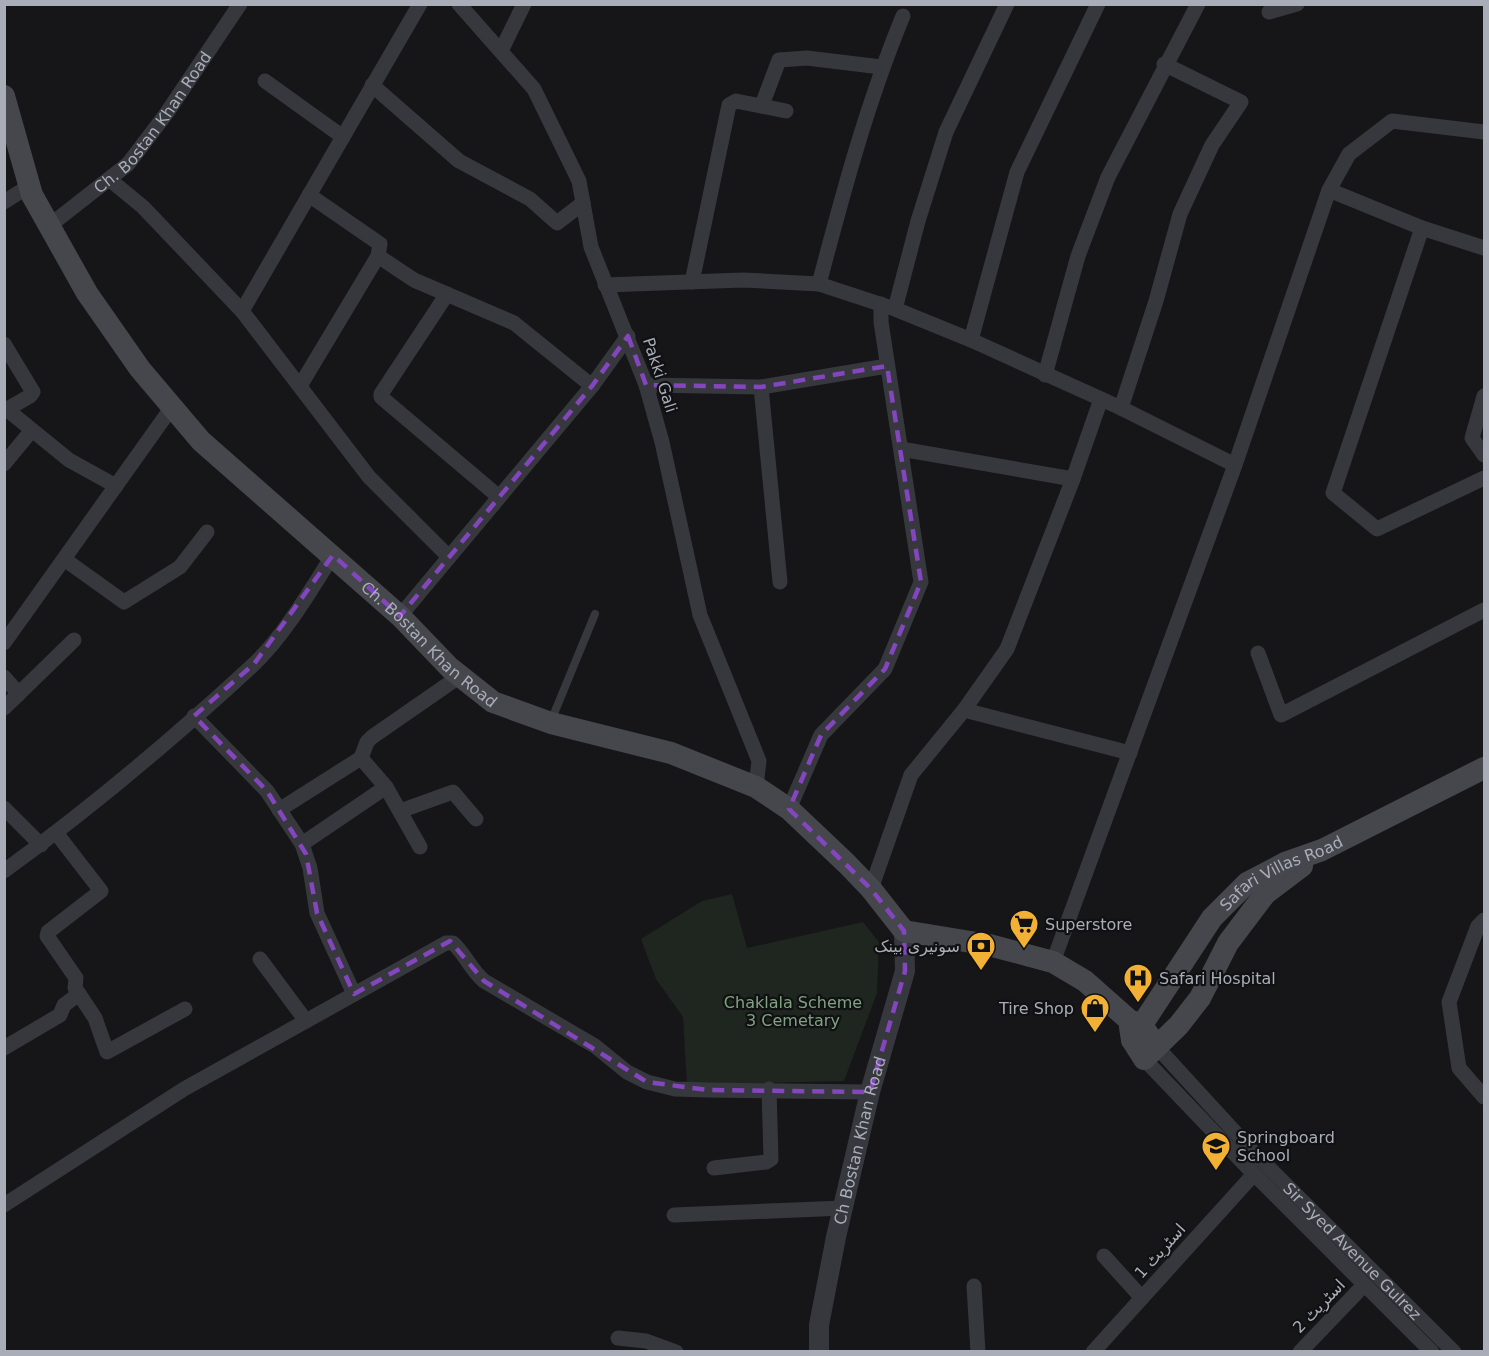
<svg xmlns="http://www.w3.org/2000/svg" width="1489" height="1356" font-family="'DejaVu Sans',Cairo,sans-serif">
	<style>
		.green { fill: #1e261f }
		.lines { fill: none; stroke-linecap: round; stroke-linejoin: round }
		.service { stroke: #37383d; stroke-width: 8 }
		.minor { stroke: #37383d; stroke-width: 15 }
		.tertiary { stroke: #37383d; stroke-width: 20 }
		.secondary { stroke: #45474d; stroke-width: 22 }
		.marked { fill: none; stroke: #8446be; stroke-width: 4.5; stroke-dasharray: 12 8; stroke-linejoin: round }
		.labels { text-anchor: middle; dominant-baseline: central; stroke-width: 4.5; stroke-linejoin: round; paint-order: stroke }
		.street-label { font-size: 16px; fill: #a8adb8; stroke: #111113 }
		.poi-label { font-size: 16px; fill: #a8adb8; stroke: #111113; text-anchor: start }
		.park-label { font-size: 16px; fill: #7fa381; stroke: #111113 }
	</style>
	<rect width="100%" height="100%" fill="#161618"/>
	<polygon class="green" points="732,894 747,948 863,922 879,942 877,993 844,1081 687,1085 683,1017 656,979 641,939 702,901"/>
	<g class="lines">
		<polyline class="service" points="551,721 595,614"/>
		<g class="minor">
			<polyline points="459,4 534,89 579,181 591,247 646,385 662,442 700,615 759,761 756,787"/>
			<polyline points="1269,12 1297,4"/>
			<polyline points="501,51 524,4"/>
			<polyline points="265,81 343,137"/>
			<polyline points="372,85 459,161 530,199 557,223 583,203"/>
			<polyline points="762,105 779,60 807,58 881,67"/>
			<polyline points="1484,132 1392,121 1349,154 1329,190 1422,228 1484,248"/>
			<polyline points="109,179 143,207 242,311 369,477 449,557"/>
			<polyline points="4,202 29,186"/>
			<path id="s1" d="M49 226 128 164 166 114 240 4"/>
			<polyline points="1422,228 1333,493 1377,529 1484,478"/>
			<polyline points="378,256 414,280 514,323 592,386"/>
			<polyline points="692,282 729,105 736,101 786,111"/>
			<path d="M819 284C843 193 867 103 903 16"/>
			<polyline points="605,285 743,280 819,284 895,309 971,340 1121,408 1235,465"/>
			<polyline points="447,294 381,394 381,397 499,497"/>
			<polyline points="895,309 918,221 946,132 1007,4"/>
			<polyline points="242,311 420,4"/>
			<polyline points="971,340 1017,172 1098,4"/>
			<polyline points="4,344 33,392 30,396 9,408 10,412 69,460 116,486"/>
			<polyline points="1045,375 1078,256 1108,177 1198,4"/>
			<polyline points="646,385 761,387 887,366"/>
			<polyline points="300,386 378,256 380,244 309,195"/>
			<polyline points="761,387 780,582"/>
			<polyline points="1484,396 1472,438 1484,455"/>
			<polyline points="1121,408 1156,301 1180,214 1212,145 1241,102 1164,64"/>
			<polyline points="901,449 1073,479"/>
			<polyline points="4,464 32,430"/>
			<polyline points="64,559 124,602 180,567 207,532"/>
			<polyline points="400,616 592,386 628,336"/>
			<polyline points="4,643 172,407"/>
			<polyline points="1258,653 1281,715 1484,610"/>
			<polyline points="4,677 19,694"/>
			<polyline points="4,708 74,640"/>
			<polyline points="964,710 1130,753"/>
			<polyline points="194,716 267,791 302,844 310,868 317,913 354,994"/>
			<polyline points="361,758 386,787 420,847"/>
			<polyline points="4,808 41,845"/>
			<polyline points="789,809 821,735 885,669 921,582 881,322 881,304"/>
			<polyline points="279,810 361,758 367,742 372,737 460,676"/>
			<polyline points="400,811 453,792 476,819"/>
			<polyline points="57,834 101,891 48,932 47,936 76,978 75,988 95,1018 107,1052 185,1009"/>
			<polyline points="302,844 386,787"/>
			<path d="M4 871C91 808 174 738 253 665 284 636 310 591 333 555"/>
			<polyline points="871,889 911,775 964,710 1007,649 1073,479 1101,399"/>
			<polyline points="1484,920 1478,926 1449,1002 1459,1068 1484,1097"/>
			<polyline points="260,959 306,1021"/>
			<polyline points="1053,962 1235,465 1329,190"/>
			<path id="s2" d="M1156 1046 1255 1154 1454 1352"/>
			<polyline points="4,1048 60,1015 64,1005 79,994"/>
			<polyline points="1144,1059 1254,1174 1432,1352"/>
			<polyline points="714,1168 766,1162 771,1159 769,1089"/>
			<path d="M4 1205 184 1089 446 943H453C465 954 471 970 484 981L595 1046 627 1072 647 1082 675 1089 708 1090 870 1092"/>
			<polyline points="674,1215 844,1208"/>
			<polyline points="1104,1256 1142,1298"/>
			<polyline points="974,1286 978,1352"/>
			<polyline points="618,1338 646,1341 676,1352"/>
			<polyline points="1093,1352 1254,1174"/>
			<polyline points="1300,1352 1364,1285"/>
		</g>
		<path class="tertiary" id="s3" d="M819 1352V1325L836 1237 870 1092 905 971 904 931"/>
		<g class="secondary">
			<path id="s4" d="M4 96 32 195 87 293 140 369 201 441 400 616 450 668 493 702 551 723 671 753 756 787 789 809 847 864 871 889 904 931 989 945 1053 962 1085 981 1129 1020 1142 1025 1156 1046"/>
			<polyline points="1130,1027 1132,1040 1144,1059 1179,1025 1200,998 1228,943 1265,894 1302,866"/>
			<path id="s5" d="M1132 1040 1212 918 1247 883 1285 863 1322 850 1484 768"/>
		</g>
	</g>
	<path class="marked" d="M628 336 646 385 761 387 887 366 921 582 885 669 821 735 789 809 871 889 904 931 905 971 870 1092 708 1090 647 1082 484 981 450 941 354 994 317 913 306 854 267 791 194 716 254 664 333 555 400 616 592 386Z"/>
	<defs>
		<g id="supermarket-pin" transform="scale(1.5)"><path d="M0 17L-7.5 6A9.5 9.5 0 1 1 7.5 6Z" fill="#f2b134" stroke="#111113"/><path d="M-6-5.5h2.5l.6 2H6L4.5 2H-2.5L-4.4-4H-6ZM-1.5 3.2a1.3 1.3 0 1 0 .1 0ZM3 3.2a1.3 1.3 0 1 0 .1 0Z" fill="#111"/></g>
		<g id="bank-pin" transform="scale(1.5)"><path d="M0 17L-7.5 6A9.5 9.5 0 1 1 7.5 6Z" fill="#f2b134" stroke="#111113"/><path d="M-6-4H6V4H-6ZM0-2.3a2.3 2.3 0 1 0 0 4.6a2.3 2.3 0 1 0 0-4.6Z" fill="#111"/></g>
		<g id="hospital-pin" transform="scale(1.5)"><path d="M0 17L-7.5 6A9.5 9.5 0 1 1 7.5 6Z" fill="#f2b134" stroke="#111113"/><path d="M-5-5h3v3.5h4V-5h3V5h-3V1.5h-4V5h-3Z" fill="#111"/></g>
		<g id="shop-pin" transform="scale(1.5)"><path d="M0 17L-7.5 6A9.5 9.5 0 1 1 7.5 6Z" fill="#f2b134" stroke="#111113"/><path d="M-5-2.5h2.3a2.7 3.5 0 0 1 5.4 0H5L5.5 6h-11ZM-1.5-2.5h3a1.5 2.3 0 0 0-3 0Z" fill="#111"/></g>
		<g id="school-pin" transform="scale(1.5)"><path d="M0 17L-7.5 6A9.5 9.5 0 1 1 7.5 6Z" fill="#f2b134" stroke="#111113"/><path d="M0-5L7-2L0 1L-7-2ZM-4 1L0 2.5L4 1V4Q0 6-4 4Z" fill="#111"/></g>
	</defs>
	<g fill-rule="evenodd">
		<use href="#supermarket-pin" x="1024" y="924"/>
		<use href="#bank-pin" x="981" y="946"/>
		<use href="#hospital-pin" x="1138" y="978"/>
		<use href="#shop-pin" x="1095" y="1008"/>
		<use href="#school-pin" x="1216" y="1146"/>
	</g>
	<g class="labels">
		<g class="street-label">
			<text stroke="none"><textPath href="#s1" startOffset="148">Ch. Bostan Khan Road</textPath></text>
			<text transform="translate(660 375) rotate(72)">Pakki Gali</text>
			<text stroke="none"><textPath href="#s4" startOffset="708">Ch. Bostan Khan Road</textPath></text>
			<text stroke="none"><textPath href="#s5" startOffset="230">Safari Villas Road</textPath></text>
			<text stroke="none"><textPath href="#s3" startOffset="216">Ch Bostan Khan Road</textPath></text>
			<text transform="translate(1160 1251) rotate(-48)">اسٹریٹ 1</text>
			<text stroke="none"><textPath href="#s2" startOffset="284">Sir Syed Avenue Gulrez</textPath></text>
			<text transform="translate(1319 1306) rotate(-46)">اسٹریٹ 2</text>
		</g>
		<g class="poi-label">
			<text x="1045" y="924">Superstore</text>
			<text x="960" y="946" text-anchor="end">سونیری بینک</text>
			<text x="1159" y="978">Safari Hospital</text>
			<text x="1074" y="1008" text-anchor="end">Tire Shop</text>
			<text x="1237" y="1137">Springboard<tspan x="1237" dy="18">School</tspan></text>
		</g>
		<g class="park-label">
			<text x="793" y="1002">Chaklala Scheme<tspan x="793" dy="18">3 Cemetary</tspan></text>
		</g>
	</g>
	<rect width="1489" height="1356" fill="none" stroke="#a8adb8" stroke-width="12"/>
</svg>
